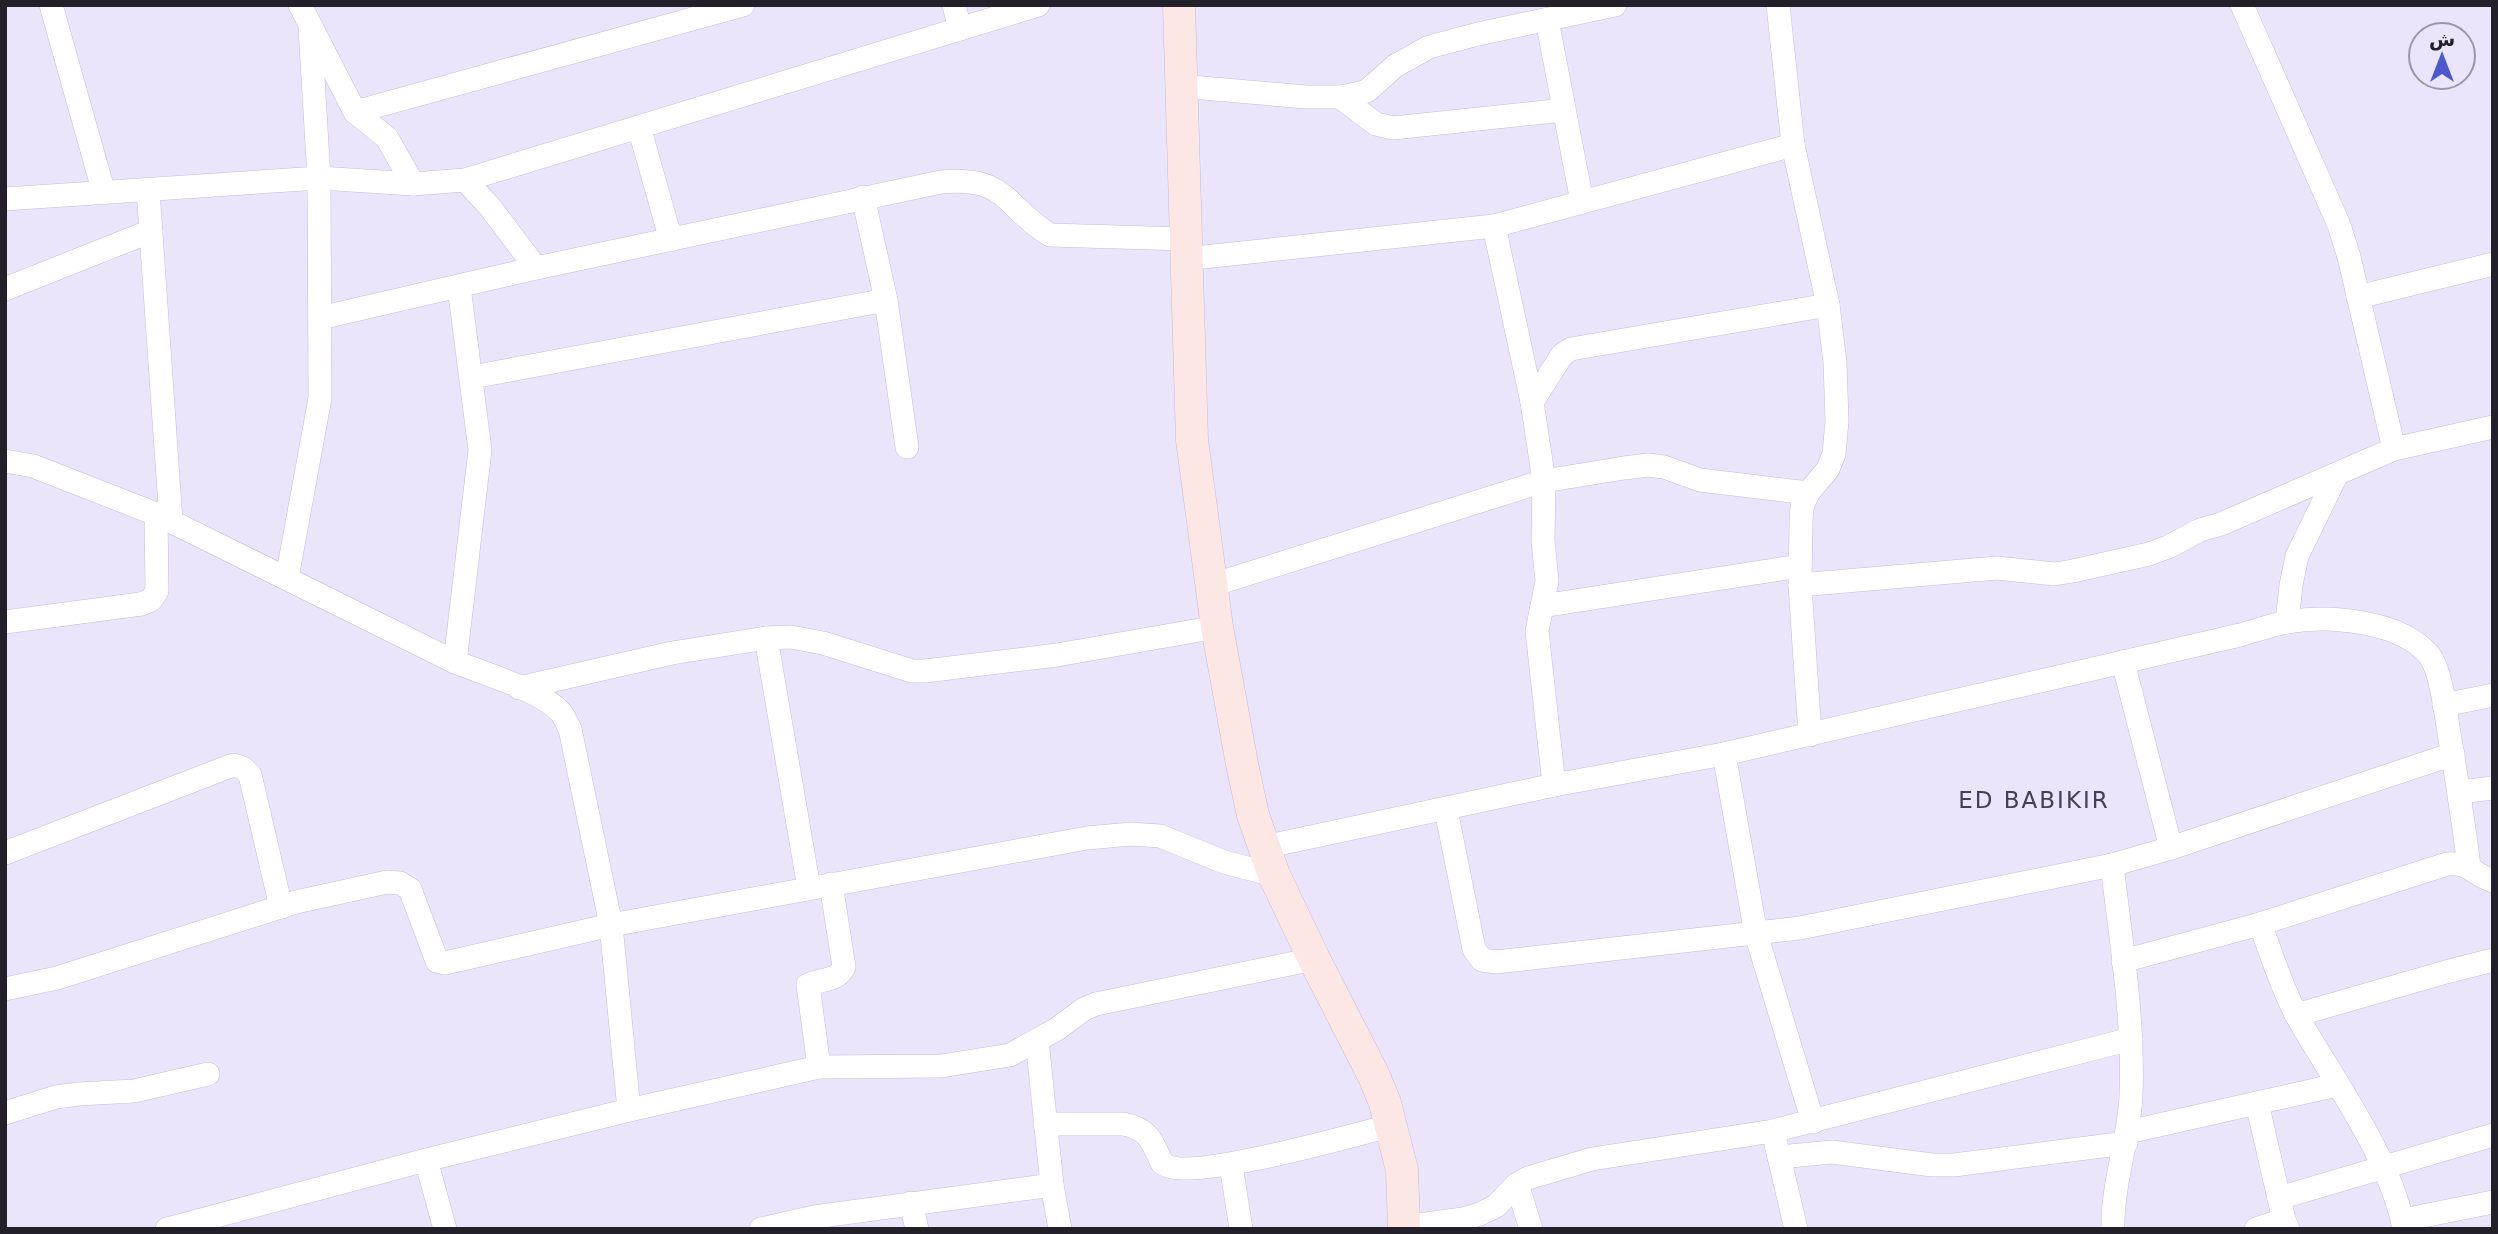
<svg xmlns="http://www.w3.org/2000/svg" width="2498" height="1234" font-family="'DejaVu Sans',Vazirmatn,sans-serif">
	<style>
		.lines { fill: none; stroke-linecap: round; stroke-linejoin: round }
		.street-casing { stroke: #c3bcd7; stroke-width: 24 }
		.secondary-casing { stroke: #c3bcd7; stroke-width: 33 }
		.street { stroke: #fff; stroke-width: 23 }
		.secondary { stroke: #fde7e5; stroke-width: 32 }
		.labels { text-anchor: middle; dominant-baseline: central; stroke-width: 7; stroke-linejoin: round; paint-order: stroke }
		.quarter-label { font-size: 23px; letter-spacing: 2px; fill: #453f56; stroke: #ebe5fc }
	</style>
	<rect width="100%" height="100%" fill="#ebe5fc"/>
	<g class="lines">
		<g class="street-casing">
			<g id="street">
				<polyline points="51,5 104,193"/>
				<polyline points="300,5 355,112 387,138 413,184"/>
				<polyline points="954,5 960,29"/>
				<polyline points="1778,5 1793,145 1828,305 1835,362 1837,421 1834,454 1828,469 1808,493 1802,507 1801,522 1800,585 1810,735"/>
				<polyline points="2242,5 2339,225 2349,257 2394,449"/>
				<polyline points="1547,20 1582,202"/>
				<polyline points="1180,86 1306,97 1340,97 1360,93 1367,91 1395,66 1429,47 1478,34 1615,5"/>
				<polyline points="1340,97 1376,124 1393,128 1564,110"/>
				<polyline points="355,112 743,5"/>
				<polyline points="639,127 671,240"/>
				<polyline points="465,180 490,207 536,268"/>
				<polyline points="148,190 171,521"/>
				<polyline points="863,197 886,300 907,447"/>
				<polyline points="5,199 319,178 413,184 465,180 1038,5"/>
				<polyline points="1494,226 1532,402 1544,481 1543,541 1547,581 1537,631 1554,785"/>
				<polyline points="1185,259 1494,226 1793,145"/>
				<polyline points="5,289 151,231"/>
				<polyline points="2358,297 2493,264"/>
				<path d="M320 318 536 268 941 182C1008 176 1003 206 1050 235L1185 239"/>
				<polyline points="472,377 886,300"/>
				<polyline points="1532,402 1562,355 1571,349 1828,305"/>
				<path d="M5 461 33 466 156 514 455 662C483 673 544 691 562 714 565 718 567 724 570 729L611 925 629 1110"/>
				<polyline points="287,578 320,398 319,178 310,28"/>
				<polyline points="1212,585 1544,481 1624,468 1648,465 1664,467 1700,480 1808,493"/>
				<polyline points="1800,585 1997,568 2054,574 2073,571 2149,554 2168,547 2200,530 2221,524 2394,449 2493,427"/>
				<polyline points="1542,606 1800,566"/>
				<polyline points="5,622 141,604 151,600 157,591 156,514"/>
				<polyline points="2287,622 2291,585 2297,556 2337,474"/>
				<polyline points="766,638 809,888"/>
				<polyline points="455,662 480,450 459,287"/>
				<polyline points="2123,662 2171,848"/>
				<polyline points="519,688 672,653 766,638 791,637 823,643 912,671 925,671 1057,655 1217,627"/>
				<polyline points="2444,705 2493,695"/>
				<polyline points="1724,754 1756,934 1813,1122"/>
				<polyline points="2460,792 2493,788"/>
				<polyline points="1446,810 1474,949 1482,960 1496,962 1800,928 2112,865 2171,848 2453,754"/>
				<path d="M1264 847 1554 785 1724 754 2240 635C2255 631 2271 625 2287 622 2327 615 2400 620 2429 655 2441 670 2445 708 2448 727 2456 774 2463 819 2469 866"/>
				<polyline points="5,853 233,765 243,768 250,775 281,907"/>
				<path d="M2112 865C2121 941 2134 1019 2131 1096 2129 1140 2112 1184 2113 1229"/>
				<path d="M2260 924C2272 955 2282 989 2298 1018 2334 1081 2391 1158 2404 1229"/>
				<path d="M2123 961 2260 924 2447 864C2471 862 2473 875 2493 881"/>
				<polyline points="5,989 57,978 296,902 387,882 400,883 410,889 437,961 445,963 611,925 1087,838 1131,834 1160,836 1224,862 1274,875"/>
				<polyline points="2296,1015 2446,972 2493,960"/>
				<polyline points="1037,1040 1052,1185 1060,1229"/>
				<path d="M819 1067 808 985C822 978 837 982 844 967L831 884"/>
				<polyline points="2257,1103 2284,1220 2288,1229"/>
				<polyline points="5,1113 56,1097 79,1094 134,1091 208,1074"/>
				<path d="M1045 1124H1123C1148 1128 1152 1141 1162 1163 1185 1184 1357 1134 1393 1125"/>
				<polyline points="2128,1132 2337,1085"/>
				<polyline points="1776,1144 1796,1229"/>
				<polyline points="1779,1157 1832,1152 1932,1165 1954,1165 2126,1143"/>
				<polyline points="426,1160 445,1229"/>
				<polyline points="1231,1165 1241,1229"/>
				<polyline points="1517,1184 1531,1229"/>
				<polyline points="2279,1198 2493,1135"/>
				<polyline points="911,1203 917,1229"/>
				<polyline points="2403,1220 2493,1202"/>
				<polyline points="1404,1227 1463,1219 1480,1214 1496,1206 1517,1184 1528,1178 1592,1159 1773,1131 2131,1039"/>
				<polyline points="167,1229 426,1160 629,1110 819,1067 941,1066 1010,1055 1057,1029 1084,1009 1096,1004 1314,959"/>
				<polyline points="761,1229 814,1217 1052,1185"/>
				<polyline points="2256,1229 2284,1220"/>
			</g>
		</g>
		<g class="secondary-casing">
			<polyline id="secondary" points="1179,5 1192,440 1217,627 1242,764 1253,815 1274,875 1314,959 1374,1076 1385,1103 1402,1170 1404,1229"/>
		</g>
		<use href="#street" class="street"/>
		<use href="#secondary" class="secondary"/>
	</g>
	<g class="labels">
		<g class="quarter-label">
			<text x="2034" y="800">ED BABIKIR</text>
		</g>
	</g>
	<rect width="2498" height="1234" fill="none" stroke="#23202a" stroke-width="14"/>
	<g transform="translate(2442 56)"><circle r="33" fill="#ebe5fc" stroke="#9b96a8" stroke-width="2"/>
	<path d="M0-5L12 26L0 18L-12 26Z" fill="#4e58ce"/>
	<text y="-10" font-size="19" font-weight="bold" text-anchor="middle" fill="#23202a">ش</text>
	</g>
</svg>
